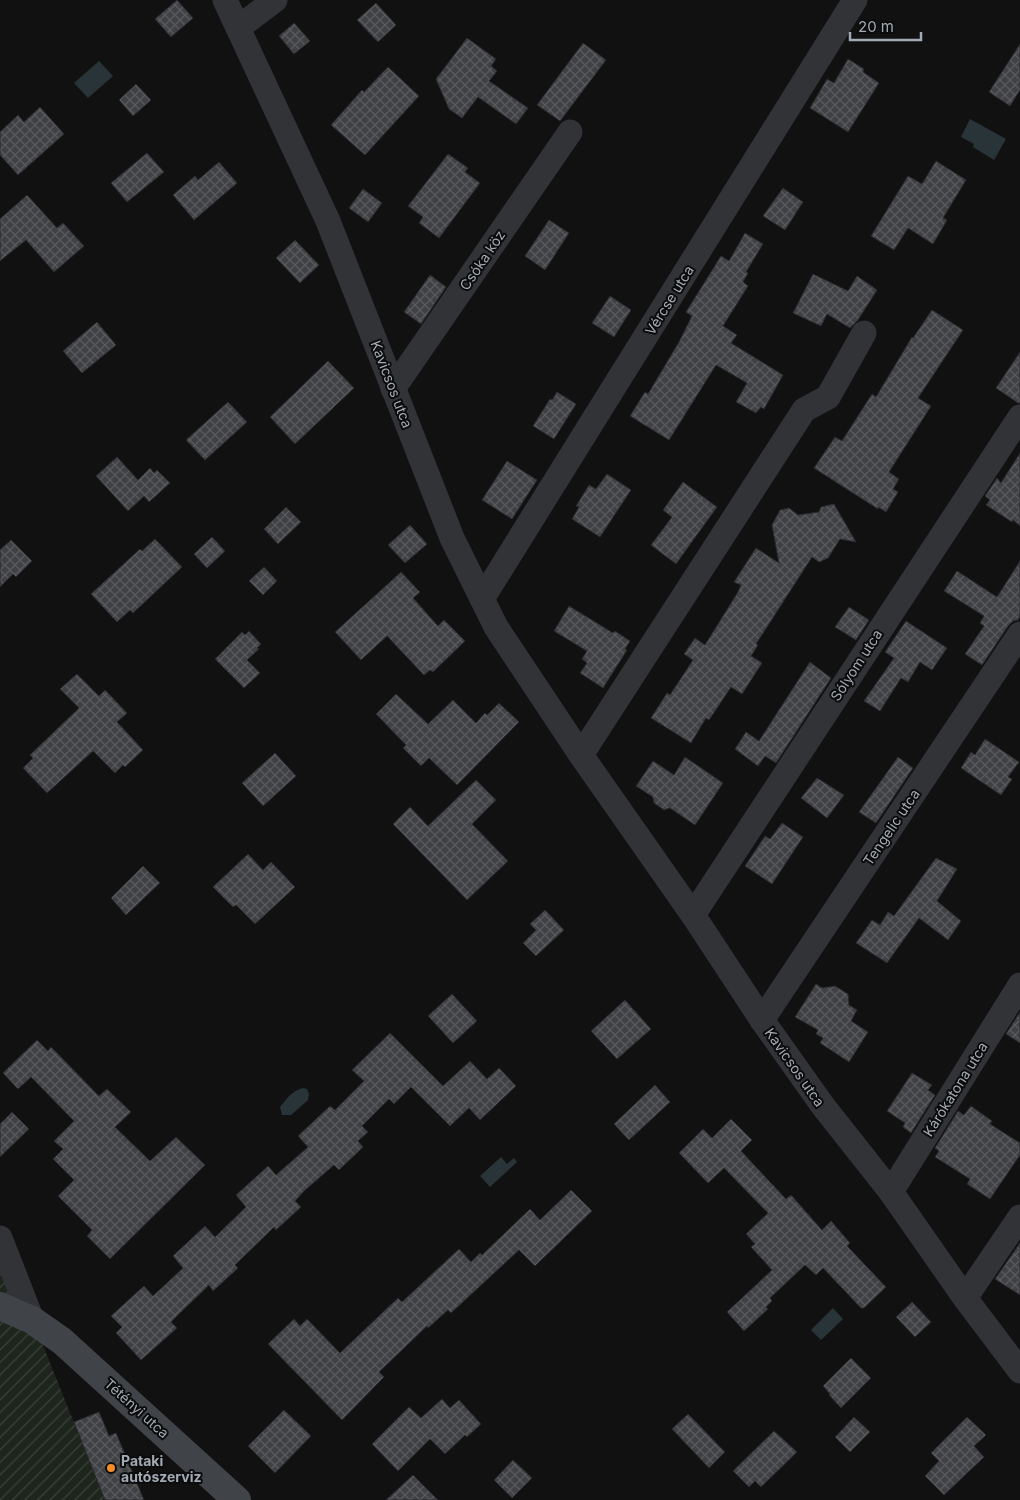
<svg xmlns="http://www.w3.org/2000/svg" width="1020" height="1500" font-family="Inter,sans-serif">
	<style>
		.garden { fill: url(#garden-furrows) }
		.water { fill: #293438 }
		.building { fill: url(#building-cross-hatch); stroke: #2b2b2e }
		.lines { fill: none; stroke-linecap: round; stroke-linejoin: round }
		.street { stroke: #323337; stroke-width: 25 }
		.secondary { stroke: #404347; stroke-width: 28 }
		.poi-dot { fill: #f38d28; stroke: #0c0c0d; stroke-width: 2 }
		.labels { text-anchor: middle; dominant-baseline: central; stroke-width: 4; stroke-linejoin: round; paint-order: stroke }
		.street-label { font-size: 14px; fill: #a2aab3; stroke: #0c0c0d }
		.poi-label { font-size: 14px; font-weight: bold; fill: #a2aab3; stroke: #0c0c0d; text-anchor: start }
	</style>
	<defs>
		<pattern id="garden-furrows" width="10" height="10" patternUnits="userSpaceOnUse" patternTransform="scale(1.25)"><rect width="10" height="10" fill="#1d251d"/><path d="M-1 1l2-2M0 10L10 0M9 11l2-2" fill="none" stroke="#3b423b"/></pattern>
		<pattern id="building-cross-hatch" width="8" height="8" patternUnits="userSpaceOnUse" patternTransform="scale(1.25)"><rect width="8" height="8" fill="#404145"/><path d="M0 0l8 8M0 8l8-8" fill="none" stroke="#585a5d"/></pattern>
	</defs>
	<rect width="100%" height="100%" fill="#111112"/>
	<polygon class="garden" points="0,1238 105,1500 0,1500"/>
	<g class="water">
		<polygon points="99,61 113,76 88,98 74,83"/>
		<polygon points="970,119 1006,139 994,160 973,147 974,144 961,137"/>
		<path d="M303 1088 307 1089 309 1094 308 1100 291 1115H282L280 1107C287 1098 292 1091 303 1088Z"/>
		<polygon points="501,1157 507,1164 514,1158 517,1162 490,1187 480,1176"/>
		<polygon points="833,1308 843,1319 821,1340 811,1330"/>
	</g>
	<g class="building">
		<polygon points="177,0 193,18 171,37 155,19"/>
		<polygon points="376,3 396,25 378,42 357,20"/>
		<polygon points="294,23 310,41 294,54 279,36"/>
		<polygon points="467,38 496,59 491,66 497,71 489,81 528,108 516,124 478,97 462,118 449,109 436,79"/>
		<polygon points="583,43 606,60 560,121 537,105"/>
		<polygon points="1020,44 1020,90 1010,106 989,92"/>
		<polygon points="848,59 864,69 863,72 879,83 848,132 810,108 827,79 834,83"/>
		<polygon points="388,67 419,96 365,155 331,125 362,90 364,92"/>
		<polygon points="136,84 151,100 133,116 119,100"/>
		<polygon points="40,107 64,134 18,175 0,155 0,132 18,115 24,122"/>
		<polygon points="147,153 164,172 127,202 111,183"/>
		<polygon points="448,154 468,168 465,172 480,183 439,238 419,223 423,217 408,206"/>
		<polygon points="936,161 966,180 943,218 947,220 933,244 908,228 894,250 871,236 908,176 922,184"/>
		<polygon points="219,162 237,183 194,220 173,195 195,176 198,180"/>
		<polygon points="783,188 803,202 785,230 763,216"/>
		<polygon points="363,189 382,203 368,222 349,208"/>
		<polygon points="27,195 57,228 63,223 84,246 54,272 26,240 0,261 0,219"/>
		<polygon points="549,220 569,233 545,270 525,256"/>
		<polygon points="745,233 763,244 746,272 748,273 743,282 748,286 723,326 737,335 731,343 783,375 764,409 761,407 756,413 736,402 747,383 716,365 669,440 630,416 645,392 648,394 679,342 692,316 686,312 721,256 729,261"/>
		<polygon points="295,240 319,265 300,283 276,258"/>
		<polygon points="813,274 848,291 857,276 877,290 858,320 850,328 827,314 821,326 793,313"/>
		<polygon points="430,275 446,287 421,324 404,312"/>
		<polygon points="610,296 631,310 614,337 592,323"/>
		<polygon points="932,310 963,330 918,398 931,406 889,472 899,479 893,489 898,492 886,512 878,507 878,509 814,468 835,437 842,441 872,394 876,397 912,337 913,338"/>
		<polygon points="97,322 116,345 82,373 63,351"/>
		<polygon points="1020,352 1020,403 1018,403 996,388"/>
		<polygon points="328,361 354,388 295,444 270,417"/>
		<polygon points="557,392 576,404 554,439 533,426 550,399 552,400"/>
		<polygon points="228,402 247,422 205,460 186,440"/>
		<polygon points="1020,453 1020,526 1013,520 1012,522 986,505 990,500 985,496 997,478 1001,483"/>
		<polygon points="117,457 138,480 150,468 154,473 157,470 170,483 149,502 144,496 128,511 96,476"/>
		<polygon points="507,461 537,480 512,519 482,500"/>
		<polygon points="607,474 631,490 600,537 572,519 579,507 576,506 589,485 596,489"/>
		<polygon points="683,482 717,507 676,564 651,545 672,517 663,510"/>
		<polygon points="834,504 856,542 840,539 828,558 819,562 812,557 756,644 758,645 751,656 762,663 742,694 731,687 709,720 706,718 691,743 651,718 667,693 670,695 693,660 684,654 695,638 705,645 738,592 741,585 734,582 756,548 779,563 772,525 780,510 789,508 798,515 819,512 821,507"/>
		<polygon points="286,507 301,522 278,544 264,529"/>
		<polygon points="410,525 427,544 405,563 388,545"/>
		<polygon points="212,537 225,551 207,568 194,554"/>
		<polygon points="155,539 182,567 133,613 130,610 117,622 91,594 140,549 142,551"/>
		<polygon points="11,540 32,561 16,577 13,574 0,587 0,550"/>
		<polygon points="1020,561 1020,616 1018,620 1013,621 1008,626 982,665 965,654 984,626 980,623 984,616 944,591 957,571 997,597"/>
		<polygon points="264,567 277,581 263,595 249,581"/>
		<polygon points="401,572 420,592 413,598 438,626 444,620 465,641 433,672 430,670 424,675 387,636 361,660 335,632"/>
		<polygon points="569,606 613,633 615,631 630,641 625,649 627,650 603,688 580,673 587,663 582,659 587,651 554,631"/>
		<polygon points="849,607 869,620 856,640 835,627"/>
		<polygon points="906,621 947,648 932,670 920,662 908,682 901,678 880,711 864,701 894,658 885,652"/>
		<polygon points="249,631 261,644 257,648 259,649 247,660 260,673 244,688 215,659 242,632 245,635"/>
		<polygon points="810,662 831,678 776,763 765,756 758,766 735,749 746,732 759,741"/>
		<polygon points="77,674 99,696 105,690 127,713 117,722 143,750 125,767 123,765 115,773 93,751 47,793 23,768 33,758 30,755 79,708 60,689"/>
		<polygon points="396,694 428,724 453,700 476,723 485,713 487,715 499,703 519,722 457,785 429,758 421,766 403,748 406,745 376,714"/>
		<polygon points="985,739 1019,762 1008,777 1012,779 1001,795 961,768 971,752 975,755"/>
		<polygon points="275,753 296,776 263,806 242,783"/>
		<polygon points="685,757 723,783 695,825 670,808 664,810 654,803 653,797 636,786 653,761 674,775"/>
		<polygon points="898,757 913,768 876,823 859,812"/>
		<polygon points="817,778 844,795 827,818 801,798"/>
		<polygon points="476,780 496,800 472,824 508,861 467,900 393,824 410,807 428,826"/>
		<polygon points="782,823 803,837 772,884 745,866 765,836 770,839"/>
		<polygon points="248,854 263,870 271,862 295,887 255,924 236,905 233,907 213,887"/>
		<polygon points="936,858 957,869 937,901 961,921 948,940 919,918 887,963 856,943 872,920 880,925 888,912 894,916"/>
		<polygon points="143,866 160,883 126,915 111,898"/>
		<polygon points="545,910 564,930 536,956 523,943 536,930 530,924"/>
		<polygon points="816,984 822,988 835,986 848,994 849,1005 857,1010 851,1021 868,1032 849,1062 820,1043 823,1038 816,1034 818,1030 795,1017"/>
		<polygon points="452,994 477,1021 453,1043 428,1016"/>
		<polygon points="625,1000 651,1029 617,1059 591,1031"/>
		<polygon points="1020,1012 1020,1043 1006,1034"/>
		<polygon points="390,1033 443,1086 470,1061 487,1079 499,1068 516,1086 480,1120 469,1108 450,1126 411,1087 394,1104 389,1099 362,1126 368,1132 358,1141 363,1147 339,1170 334,1165 304,1191 295,1201 301,1207 276,1230 274,1227 235,1265 238,1268 213,1291 209,1285 181,1312 171,1322 177,1328 141,1360 116,1333 122,1327 111,1316 144,1286 153,1296 183,1268 173,1256 205,1226 215,1237 246,1207 236,1195 268,1166 276,1175 308,1147 298,1136 330,1106 335,1110 364,1081 352,1070"/>
		<polygon points="37,1040 48,1051 51,1047 99,1096 107,1089 131,1112 115,1127 150,1161 176,1137 205,1165 110,1259 87,1236 92,1230 58,1196 74,1180 53,1159 63,1149 54,1141 74,1121 31,1077 18,1089 3,1073"/>
		<polygon points="912,1073 932,1085 928,1090 935,1095 911,1133 903,1127 905,1123 887,1111"/>
		<polygon points="655,1085 670,1102 629,1140 614,1124"/>
		<polygon points="971,1106 992,1121 990,1124 1020,1143 1020,1155 990,1199 967,1184 970,1179 935,1157 939,1151 935,1148 958,1111 964,1115"/>
		<polygon points="12,1112 29,1129 0,1157 0,1124"/>
		<polygon points="731,1119 752,1140 741,1151 786,1199 791,1195 822,1230 831,1221 850,1243 847,1246 886,1287 864,1308 861,1308 823,1268 816,1275 805,1265 770,1298 772,1301 766,1307 768,1309 744,1331 727,1312 772,1270 751,1247 755,1244 746,1234 768,1213 724,1168 708,1183 679,1153 703,1129 712,1138"/>
		<polygon points="571,1190 592,1211 535,1266 519,1250 451,1313 448,1310 428,1328 427,1326 379,1372 384,1377 342,1420 268,1344 294,1319 300,1326 307,1319 340,1353 398,1298 402,1302 459,1249 471,1262 480,1253 482,1255 530,1209 540,1220"/>
		<polygon points="1020,1243 1020,1295 995,1279"/>
		<polygon points="912,1302 931,1322 915,1337 896,1317"/>
		<polygon points="851,1358 871,1378 841,1408 829,1395 830,1394 823,1386"/>
		<polygon points="442,1399 450,1408 459,1400 481,1424 467,1437 465,1435 445,1454 430,1439 398,1471 372,1444 409,1407 421,1418"/>
		<polygon points="284,1410 311,1436 275,1473 248,1446"/>
		<polygon points="99,1412 109,1436 116,1433 144,1500 105,1500 74,1422"/>
		<polygon points="688,1414 725,1452 709,1468 672,1429"/>
		<polygon points="854,1417 870,1432 850,1452 835,1437"/>
		<polygon points="967,1417 986,1435 974,1446 984,1457 944,1495 925,1476 939,1461 931,1453"/>
		<polygon points="774,1431 797,1452 761,1487 755,1481 749,1487 733,1471"/>
		<polygon points="513,1460 532,1478 512,1498 494,1480"/>
		<polygon points="413,1475 438,1500 386,1500"/>
	</g>
	<g class="lines">
		<g class="street">
			<polyline points="225,0 328,221 452,538 496,627 581,755 693,915 762,1020 823,1106 891,1192 965,1298 1020,1371"/>
			<polyline points="238,28 275,0"/>
			<polyline points="393,389 570,132"/>
			<polyline points="482,599 855,0"/>
			<polyline points="581,755 804,410 828,397 864,333"/>
			<polyline points="693,915 1020,417"/>
			<polyline points="762,1020 1020,634"/>
			<polyline points="891,1192 1020,985"/>
			<polyline points="0,1238 32,1320"/>
			<polyline points="965,1298 1020,1217"/>
		</g>
		<polyline class="secondary" points="0,1306 32,1320 62,1341 237,1500"/>
	</g>
	<circle class="poi-dot" cx="111" cy="1468" r="5"/>
	<g class="labels">
		<g class="street-label">
			<text transform="translate(482 260) rotate(-56)">Csóka köz</text>
			<text transform="translate(669 300) rotate(-58)">Vércse utca</text>
			<text transform="translate(392 384) rotate(69)">Kavicsos utca</text>
			<text transform="translate(856 665) rotate(-57)">Sólyom utca</text>
			<text transform="translate(891 827) rotate(-56)">Tengelic utca</text>
			<text transform="translate(795 1067) rotate(55)">Kavicsos utca</text>
			<text transform="translate(955 1089) rotate(-58)">Kárókatona utca</text>
			<text transform="translate(137 1408) rotate(42)">Tétényi utca</text>
		</g>
		<g class="poi-label">
			<text x="121" y="1460">Pataki<tspan x="121" dy="16">autószerviz</tspan></text>
		</g>
	</g>
	<path d="M850 32v8h71v-8" fill="none" stroke="#a2aab3" stroke-width="2.5"/>
	<text x="858" y="32" font-size="15" fill="#a2aab3" stroke="#0c0c0d" stroke-width="4" paint-order="stroke">20 m</text>
</svg>
